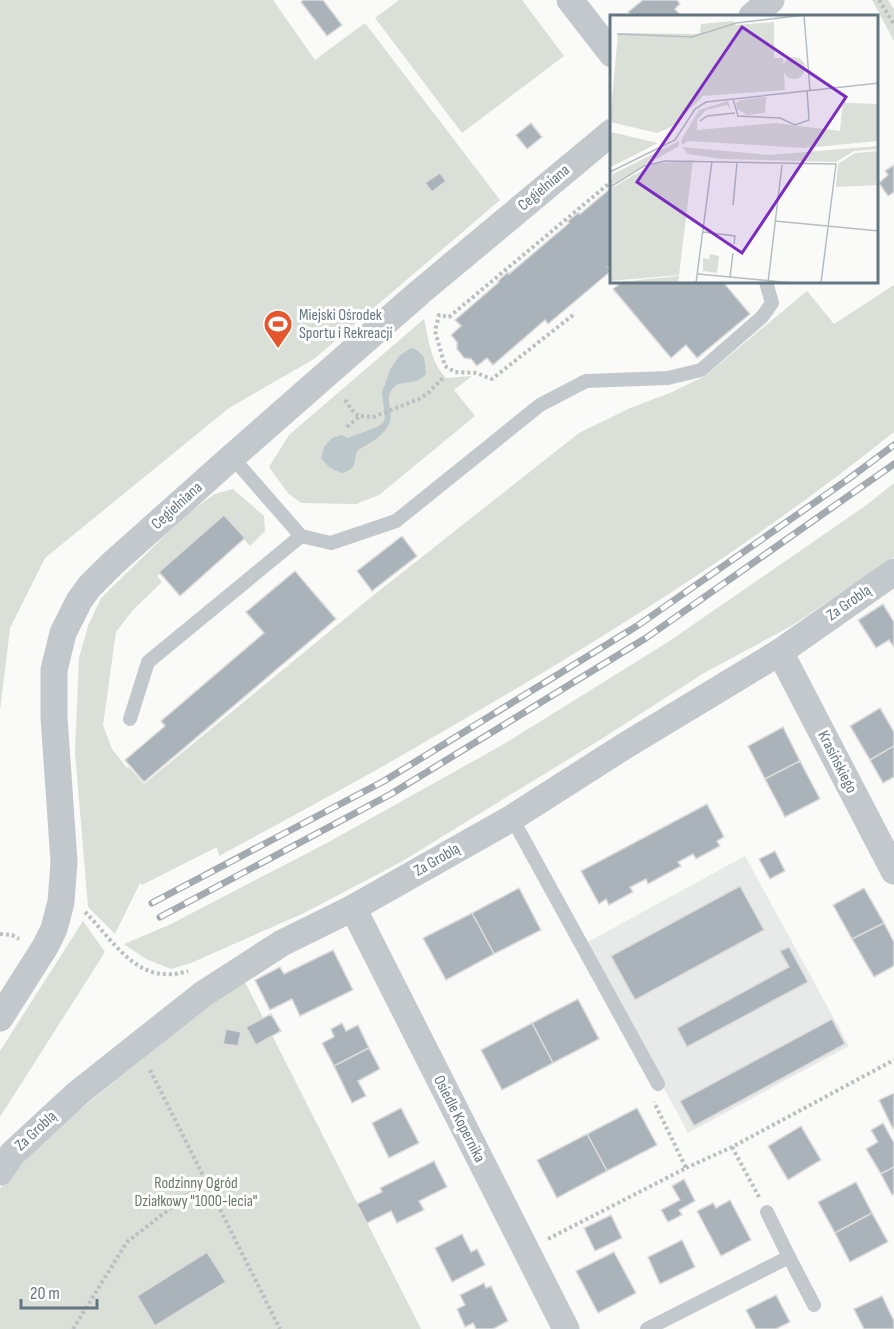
<svg xmlns="http://www.w3.org/2000/svg" width="894" height="1329" font-family="'Sofia Sans Condensed',sans-serif">
	<style>
		.built { fill: #e8e9e9 }
		.green { fill: #dadfd7 }
		.water { fill: #bbc7cb }
		.building { fill: #aab3b9; stroke: #dcdcda; stroke-width: 1.5 }
		.lines { fill: none; stroke-linecap: round; stroke-linejoin: round }
		.path { stroke: #bbbfc2; stroke-width: 4; stroke-dasharray: 3 3; stroke-linecap: butt }
		.service { stroke: #c3c8cc; stroke-width: 14 }
		.minor { stroke: #c3c8cc; stroke-width: 27 }
		.rail-casing { stroke: #a2aab0; stroke-width: 7 }
		.rail { stroke: #fff; stroke-width: 4.5; stroke-dasharray: 14; stroke-linecap: butt }
		.labels { text-anchor: middle; dominant-baseline: central; stroke-width: 6; stroke-linejoin: round; paint-order: stroke }
		.street-label { font-size: 16px; fill: #657683; stroke: #fff }
		.poi-label { font-size: 16px; fill: #657683; stroke: #fff; text-anchor: start }
		.park-label { font-size: 16px; fill: #687a64; stroke: #fff }
		.inset-road { fill: none; stroke: #b5bdc2; stroke-width: 1.5 }
		.view { fill: #7b2cbf; fill-opacity: 0.15; stroke: #7b2cbf; stroke-width: 3 }
		.inset-edge { fill: none; stroke: #657683; stroke-width: 3 }
	</style>
	<rect width="100%" height="100%" fill="#fafaf8"/>
	<polygon class="built" points="745,856 849,1046 688,1133 586,943"/>
	<g class="green">
		<polygon points="0,0 273,0 315,60 365,23 500,200 314,359 229,408 45,558 10,628 0,711"/>
		<polygon points="399,0 522,0 564,56 462,133 375,18"/>
		<polygon points="872,0 888,0 894,9 894,41"/>
		<path d="M894 285V432C733 561 557 667 378 769 325 799 272 827 219 856L217 847 142 885 140 883 115 934 88 907 75 752 79 658 88 626 101 598 188 513 215 494 233 489 264 516 265 531 250 546 224 517 157 576 162 582 133 610 116 632 103 725 112 749 127 768 129 767 144 784 375 594 579 433 628 409 672 392 705 376 807 291 834 324Z"/>
		<path d="M424 319C429 340 430 361 446 378L472 376 454 390 475 416 379 495 356 504 301 503 288 493 269 467 289 435Z"/>
		<polygon points="894,483 894,557 793,625 704,673 603,738 401,862 304,913 191,963 171,969 146,959 124,944 169,925 325,844 504,744 668,642 868,504"/>
		<polygon points="83,921 105,952 0,1117 0,1051"/>
		<polygon points="243,978 421,1329 0,1329 0,1189 20,1158"/>
	</g>
	<path class="water" d="M411 348 417 350 424 357 426 374C415 387 403 378 393 388 383 398 395 412 389 424 383 437 369 443 357 451 353 463 358 469 341 473L329 467 321 458 324 447 332 438 342 435 348 438 377 427 383 423 385 418 382 392 390 370 399 356Z"/>
	<g class="building">
		<polygon points="303,0 323,0 342,25 327,36 301,2"/>
		<polygon points="643,0 677,0 680,4 675,9 681,16 632,16 628,12"/>
		<polygon points="531,123 542,137 527,149 516,135"/>
		<polygon points="894,165 894,192 888,196 879,183 888,175 885,171"/>
		<polygon points="440,173 446,181 432,192 425,183"/>
		<polygon points="612,187 612,264 608,267 611,271 548,324 545,320 493,365 487,358 477,366 471,359 464,358 457,349 457,342 451,335 461,326 455,320 499,282 498,281 508,272 509,274 569,223 568,221 578,213 580,214"/>
		<polygon points="622,282 723,282 750,314 697,358 686,345 671,358 613,289"/>
		<polygon points="224,515 245,538 180,596 159,572"/>
		<polygon points="402,536 417,556 372,591 357,571"/>
		<polygon points="295,571 336,619 144,782 125,760 165,726 161,721 264,633 246,612"/>
		<polygon points="883,604 894,622 894,647 889,640 876,648 858,620"/>
		<polygon points="880,708 894,732 894,746 870,760 850,726"/>
		<polygon points="783,727 800,761 765,779 748,746"/>
		<polygon points="894,746 894,777 883,783 870,760"/>
		<polygon points="800,761 820,799 785,817 765,779"/>
		<polygon points="707,804 724,837 717,841 720,846 696,859 693,854 678,862 681,866 648,884 646,879 630,887 633,892 609,905 606,899 599,904 581,871"/>
		<polygon points="775,851 785,871 770,879 759,859"/>
		<polygon points="740,886 764,930 635,1000 611,956"/>
		<polygon points="519,888 541,930 494,954 472,913"/>
		<polygon points="864,888 884,923 852,939 833,905"/>
		<polygon points="472,913 494,954 446,980 423,938"/>
		<polygon points="884,923 894,942 894,966 874,977 852,939"/>
		<polygon points="789,947 808,982 687,1047 677,1028 789,967 780,951"/>
		<polygon points="333,950 353,990 300,1016 292,999 270,1010 255,980 280,967 284,974"/>
		<polygon points="578,999 599,1039 553,1063 532,1023"/>
		<polygon points="271,1014 281,1031 256,1045 246,1027"/>
		<polygon points="832,1019 845,1044 694,1126 680,1101"/>
		<polygon points="342,1023 346,1031 358,1025 369,1048 334,1066 322,1043 334,1037 331,1029"/>
		<polygon points="532,1023 553,1063 502,1090 481,1050"/>
		<polygon points="226,1029 241,1032 238,1046 223,1044"/>
		<polygon points="369,1048 380,1069 358,1081 366,1096 352,1103 334,1066"/>
		<polygon points="894,1093 894,1128 893,1129 879,1100"/>
		<polygon points="401,1108 419,1143 389,1158 372,1123"/>
		<polygon points="637,1108 657,1145 607,1171 587,1134"/>
		<polygon points="883,1123 894,1143 894,1167 881,1174 866,1149 878,1142 871,1130"/>
		<polygon points="801,1126 821,1160 788,1180 768,1146"/>
		<polygon points="587,1134 607,1171 557,1198 537,1160"/>
		<polygon points="434,1161 447,1187 419,1201 424,1210 397,1223 391,1211 367,1223 357,1204 382,1192 380,1188"/>
		<polygon points="894,1167 894,1194 892,1195 881,1174"/>
		<polygon points="684,1179 695,1201 679,1210 682,1215 668,1222 661,1210 680,1200 672,1186"/>
		<polygon points="856,1182 872,1213 835,1233 818,1202"/>
		<polygon points="730,1200 751,1240 721,1256 697,1211 713,1203 716,1208"/>
		<polygon points="872,1213 888,1242 850,1262 835,1233"/>
		<polygon points="611,1215 622,1238 595,1251 584,1228"/>
		<polygon points="462,1234 471,1252 477,1249 485,1265 452,1282 435,1248"/>
		<polygon points="682,1240 695,1267 660,1284 648,1257"/>
		<polygon points="207,1252 226,1282 155,1326 137,1296"/>
		<polygon points="614,1252 636,1293 598,1313 576,1271"/>
		<polygon points="484,1283 486,1288 491,1286 508,1321 493,1329 476,1329 473,1323 465,1327 457,1309 465,1305 460,1295"/>
		<polygon points="776,1295 790,1322 776,1329 756,1329 746,1310"/>
		<polygon points="882,1296 894,1321 894,1329 864,1329 854,1309"/>
	</g>
	<g class="lines">
		<g class="path">
			<polyline points="879,0 894,24"/>
			<polyline points="612,87 612,89"/>
			<polyline points="573,315 492,379 476,373 455,372 445,366 435,331 439,315 449,317 612,181"/>
			<polyline points="345,400 355,414 360,416"/>
			<polyline points="347,427 360,416 373,417 419,399 428,393 443,378"/>
			<path d="M85 912C115 942 138 987 188 971"/>
			<polyline points="0,934 12,935 19,939"/>
			<polyline points="150,1070 280,1329"/>
			<polyline points="732,1147 759,1197"/>
			<polyline points="686,1168 732,1147 894,1060"/>
			<polyline points="548,1239 686,1168 654,1102"/>
			<polyline points="73,1329 127,1242 207,1180"/>
		</g>
		<g class="service">
			<polyline points="232,457 301,536 331,543 396,521 540,405 586,381 668,378 701,370 762,317 772,303 766,282"/>
			<polyline points="130,719 148,662 301,536"/>
			<polyline points="512,818 658,1084"/>
			<polyline points="767,1212 789,1257"/>
			<polyline points="647,1329 789,1257 814,1305"/>
		</g>
		<g class="minor">
			<polyline points="570,0 612,54"/>
			<polyline points="752,16 771,0"/>
			<polyline points="780,652 894,871"/>
			<polyline points="353,908 566,1329"/>
			<polyline points="0,1018 45,947 54,929 61,902 64,862 54,717 54,670 63,633 79,601 89,587 112,564 232,457 420,292 612,132"/>
			<polyline points="0,1172 12,1154 78,1093 203,994 282,943 353,908 512,818 623,747 780,652 894,572"/>
		</g>
		<g class="rail-casing">
			<g id="rail">
				<polyline points="152,903 384,781 637,626 847,480 894,445"/>
				<polyline points="160,917 391,794 646,638 894,464"/>
			</g>
		</g>
		<use href="#rail" class="rail"/>
	</g>
	<defs>
		<g id="stadium-pin" transform="scale(1.5)"><path d="M0 17L-7.5 6A9.5 9.5 0 1 1 7.5 6Z" fill="#e4572e" stroke="#fff"/><path d="M0-5a6.5 5 0 1 0 0 10a6.5 5 0 1 0 0-10ZM-3.5-1.8h7v3.6h-7Z" fill="#fff"/></g>
	</defs>
	<g fill-rule="evenodd">
		<use href="#stadium-pin" x="278" y="324"/>
	</g>
	<g class="labels">
		<g class="street-label">
			<text transform="translate(544 188) rotate(-40)">Cegielniana</text>
			<text transform="translate(177 506) rotate(-42)">Cegielniana</text>
			<text transform="translate(849 603) rotate(-35)">Za Groblą</text>
			<text transform="translate(837 762) rotate(63)">Krasińskiego</text>
			<text transform="translate(437 860) rotate(-30)">Za Groblą</text>
			<text transform="translate(459 1119) rotate(63)">Osiedle Kopernika</text>
			<text transform="translate(36 1131) rotate(-43)">Za Groblą</text>
		</g>
		<g class="poi-label">
			<text x="299" y="315">Miejski Ośrodek<tspan x="299" dy="18">Sportu i Rekreacji</tspan></text>
		</g>
		<g class="park-label">
			<text x="196" y="1183">Rodzinny Ogród<tspan x="196" dy="18">Działkowy "1000-lecia"</tspan></text>
		</g>
	</g>
	<g transform="translate(610 15)">
		<rect width="268" height="268" fill="#fafaf8"/>
		<path d="M123 6 126 10 164 7V43H173L175 75 93 81 63 111 47 118 0 107 8 18 85 19 90 18 91 9ZM173 53a11 11 0 1 1 22 0a11 11 0 1 1-22 0ZM234 74 236 88 268 89V126L195 133 78 126 72 130 71 125 89 95 118 86 121 95 117 90 96 95 87 105V115L165 108 230 116ZM156 82 155 98 137 100 127 94 126 88 131 85ZM0 117 5 118 48 128 1 152ZM69 126V131L0 170 3 159ZM268 131 269 134 244 136 226 147 111 144 78 139 72 132 159 140ZM268 136V170L226 172 228 149 245 138ZM83 145 69 260 0 266V174L43 149ZM100 239 109 241 107 258 93 256V243L99 244ZM69 261 68 268H0Z" fill="#dadfd7"/>
		<path class="inset-road" d="M194 0 200 75M7 19 82 22 126 8 195 0M123 84 128 101 170 103 185 110 199 105 197 75M90 106 97 101 125 98M0 157 65 125 85 94 96 87 269 68M0 172 34 151 55 146 226 149 211 268M123 190 127 148M165 206 269 216M93 217 125 221 124 229M88 259 182 268M120 262 123 238M86 268 102 146M158 268 172 150"/>
		<path class="view" d="M132 12 236 82 132 238 27 167Z"/>
		<rect width="268" height="268" class="inset-edge"/>
	</g>
	<path d="M21 1299v9h76v-9" fill="none" stroke="#657683" stroke-width="3"/>
	<text x="30" y="1299" font-size="18" fill="#657683" stroke="#ffffff" stroke-width="4.5" paint-order="stroke">20 m</text>
</svg>
